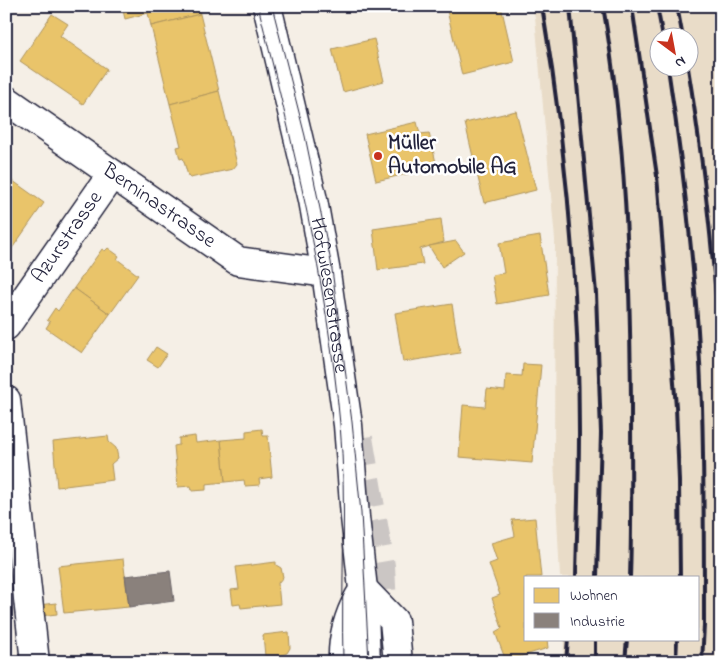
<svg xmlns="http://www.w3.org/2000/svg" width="727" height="668" font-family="'Indie Flower',sans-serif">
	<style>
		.built { fill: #e9dcc8; fill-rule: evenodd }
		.homes { fill: #e9c46a; stroke: #ad935c }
		.industry { fill: #8a817c; stroke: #6b6468 }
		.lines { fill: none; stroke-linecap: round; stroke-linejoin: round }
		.minor-tunnel { stroke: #cbc6c4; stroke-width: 28; stroke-dasharray: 28 14; stroke-linecap: butt }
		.minor-casing { stroke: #22223b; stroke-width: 31 }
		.minor { stroke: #fff; stroke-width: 28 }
		.tram { stroke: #22223b; stroke-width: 1 }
		.rail { stroke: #22223b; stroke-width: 4 }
		.poi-dot { fill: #c8321e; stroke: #fff; stroke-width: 2 }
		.labels { text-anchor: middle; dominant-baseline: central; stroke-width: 5; stroke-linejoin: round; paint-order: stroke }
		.poi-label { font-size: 21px; font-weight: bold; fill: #22223b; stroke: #fff; text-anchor: start }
		.street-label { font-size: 21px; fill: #22223b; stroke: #fff }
	</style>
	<rect width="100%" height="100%" fill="#f5efe6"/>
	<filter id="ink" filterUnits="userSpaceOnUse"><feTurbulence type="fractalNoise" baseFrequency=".02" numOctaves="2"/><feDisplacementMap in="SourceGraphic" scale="10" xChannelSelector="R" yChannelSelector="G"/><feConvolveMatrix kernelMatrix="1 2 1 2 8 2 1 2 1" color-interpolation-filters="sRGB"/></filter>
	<g filter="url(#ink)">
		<path class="built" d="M532 6H715L721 50V662H563L564 639H698V577H560L554 459 555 240 535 17ZM660 38H690V68H660Z"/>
		<g class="homes">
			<polygon points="122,6 198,6 200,14 151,26 148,13 125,19"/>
			<polygon points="446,6 501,6 514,62 462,75"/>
			<polygon points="52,14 68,24 60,36 107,69 83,104 20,61"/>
			<polygon points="200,14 219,91 170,104 151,26"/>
			<polygon points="374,39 384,81 343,92 332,49"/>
			<polygon points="219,91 237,164 233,169 190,178 188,176 183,158 180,159 177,147 181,146 170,104"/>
			<polygon points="516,111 536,190 484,203 465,123"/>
			<polygon points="417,122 420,134 429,133 437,167 376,181 365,134"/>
			<polygon points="6,176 44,203 6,257"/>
			<polygon points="441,219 444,242 420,249 423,264 378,270 373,229"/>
			<polygon points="540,236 549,295 497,304 492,275 504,273 499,243"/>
			<polygon points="456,241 464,252 442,267 429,246"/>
			<polygon points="108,248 119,256 117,259 138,275 110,314 74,288 102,249 105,251"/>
			<polygon points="74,288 110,314 82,353 46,328 50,322 47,320 55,308 58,311"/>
			<polygon points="452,304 460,353 403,362 395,313"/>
			<polygon points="156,347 167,354 158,367 147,360"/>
			<polygon points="523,364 541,365 532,463 459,457 463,405 485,407 487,389 505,391 506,375 522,376"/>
			<polygon points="262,429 263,436 268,436 272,477 259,479 260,485 245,486 244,480 225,482 221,440 246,438 246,431"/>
			<polygon points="108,436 109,442 116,448 118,458 111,464 113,480 57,487 53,442"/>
			<polygon points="195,436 196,443 221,440 225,482 206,484 206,490 192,491 191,486 178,487 174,446 179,445 179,438"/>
			<polygon points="535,518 541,577 526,577 526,639 547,639 548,648 506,661 495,632 502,628 492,598 500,595 489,564 497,561 491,543 515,536 512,520"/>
			<polygon points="123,559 129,607 64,613 58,566"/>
			<polygon points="276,562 276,565 281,568 283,577 278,583 280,604 241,608 240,604 233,605 231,590 239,589 236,567"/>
			<polygon points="56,603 57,614 40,616 38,605"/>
			<polygon points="289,632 290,648 287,653 282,655 265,656 263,635"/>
		</g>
		<polygon class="industry" points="170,571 174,601 129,607 125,576"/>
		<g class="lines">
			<polyline class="minor-tunnel" points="359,438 381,566 384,626"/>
			<g class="minor-casing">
				<g id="minor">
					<path id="s1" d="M267 6 313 200 326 273 348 425 355 517 363 589 366 662"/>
					<path id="s2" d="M6 100 238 261 326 273"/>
					<path id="s3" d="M6 326 112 174"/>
					<polyline points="6,400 35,662"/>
					<polyline points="363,589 394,621 398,662"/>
					<path d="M343 662C342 639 348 617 359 597"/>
				</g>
			</g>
			<use href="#minor" class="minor"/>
			<g class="tram">
				<path d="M258 6C293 144 327 282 340 424 347 503 341 583 343 662"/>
				<polyline points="272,6 305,136 331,262 352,422 361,513 369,662"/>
			</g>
			<g class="rail">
				<path d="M542 6C566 146 579 291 579 433 579 481 577 529 576 577"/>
				<polyline points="570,6 596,293 601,433 597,577"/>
				<path d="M603 6C626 137 630 270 631 403 631 461 632 519 630 577"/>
				<polyline points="632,6 657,176 676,407 679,481 680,577"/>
				<polyline points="657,6 663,38"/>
				<polyline points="677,6 683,38"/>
				<path d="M668 68C685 179 698 294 702 406 704 479 704 552 704 625L702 662"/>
				<path d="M688 68C704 164 714 261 721 359"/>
				<polyline points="566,662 568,639"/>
				<polyline points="595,662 595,639"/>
				<polyline points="625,662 627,639"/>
				<polyline points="676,662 677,639"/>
			</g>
		</g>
	</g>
	<circle class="poi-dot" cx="378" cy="156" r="5"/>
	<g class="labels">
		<g class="poi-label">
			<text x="388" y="144">Müller<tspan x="388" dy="24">Automobile AG</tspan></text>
		</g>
		<g class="street-label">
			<text stroke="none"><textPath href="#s2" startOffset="186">Berninastrasse</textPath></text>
			<text stroke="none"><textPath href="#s3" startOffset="108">Azurstrasse</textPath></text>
			<text stroke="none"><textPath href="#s1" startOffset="296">Hofwiesenstrasse</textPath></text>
		</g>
	</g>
	<rect width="727" height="668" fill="none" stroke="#fff" stroke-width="25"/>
	<rect x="12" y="12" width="702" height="643" fill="none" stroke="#22223b" stroke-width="2" filter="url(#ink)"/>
	<rect x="524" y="576" width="175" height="65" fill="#ffffff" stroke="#a7a7b1"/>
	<rect x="534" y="588" width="25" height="15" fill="#e9c46a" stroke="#a7a7b1"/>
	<text x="570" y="600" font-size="15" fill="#22223b">Wohnen</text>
	<rect x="534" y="613" width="25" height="15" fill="#8a817c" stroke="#a7a7b1"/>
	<text x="570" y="626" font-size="15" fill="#22223b">Industrie</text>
	<g transform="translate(674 52) rotate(148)"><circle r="24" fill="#ffffff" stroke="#a7a7b1"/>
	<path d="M0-4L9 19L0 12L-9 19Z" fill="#c8321e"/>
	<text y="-8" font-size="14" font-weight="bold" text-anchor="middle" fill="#22223b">N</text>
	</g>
</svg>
